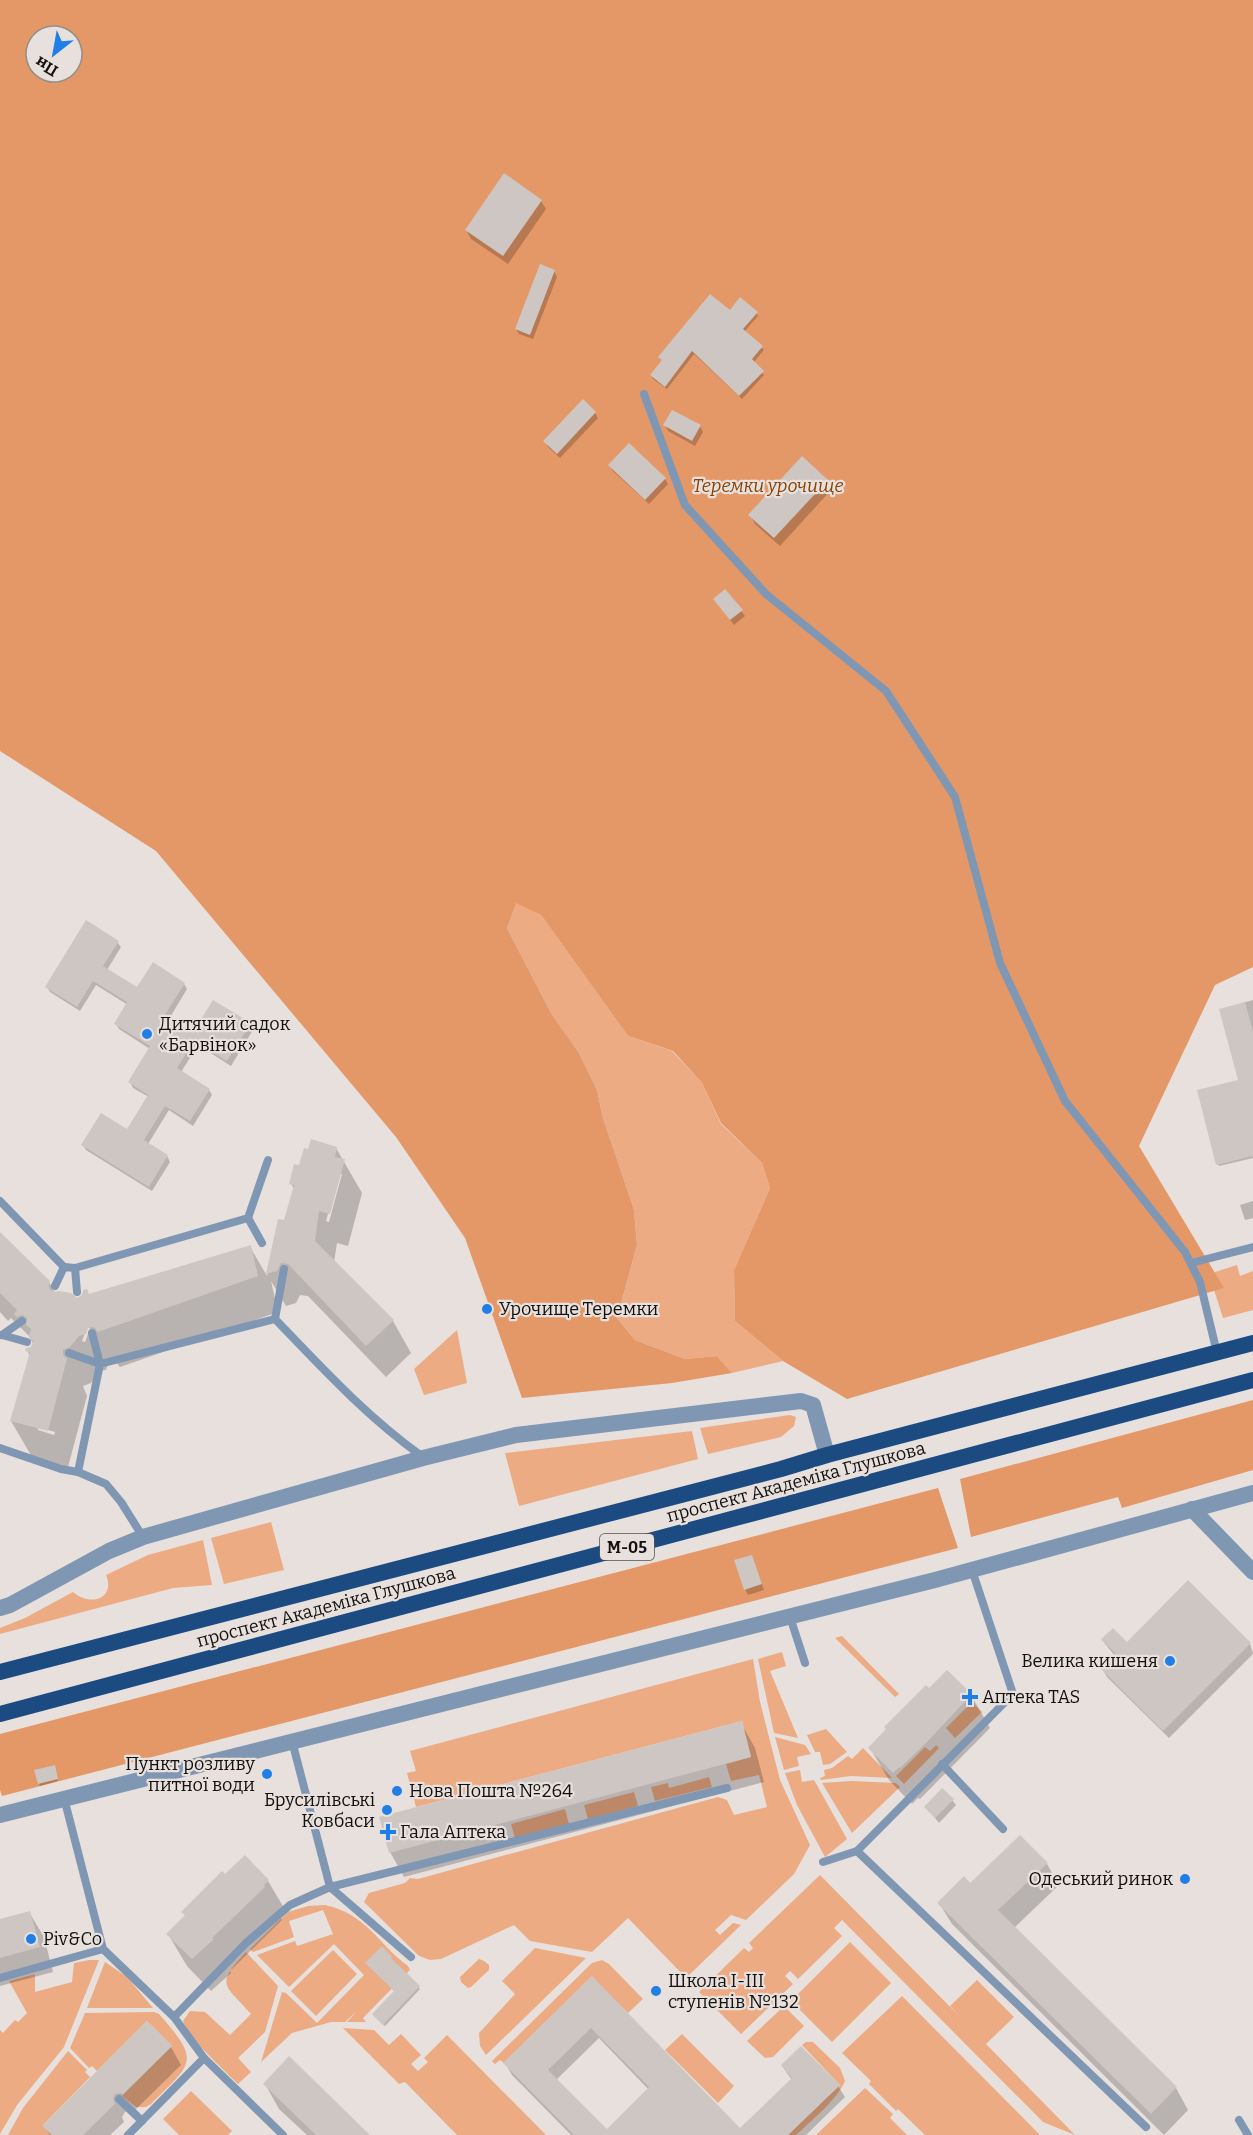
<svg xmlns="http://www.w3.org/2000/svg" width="1253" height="2135" font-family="Bitter,serif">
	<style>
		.green { fill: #ecab83 }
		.forest { fill: #e59867; fill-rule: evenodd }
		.shadow { fill: #0003; fill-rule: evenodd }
		.building { fill: #cdc6c2; fill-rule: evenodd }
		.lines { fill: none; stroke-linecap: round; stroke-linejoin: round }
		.service { stroke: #8097b4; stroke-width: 8 }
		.minor { stroke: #8097b4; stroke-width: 16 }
		.trunk { stroke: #1c4b82; stroke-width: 16 }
		.poi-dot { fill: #207ee7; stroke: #e7e0dc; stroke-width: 2 }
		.labels { text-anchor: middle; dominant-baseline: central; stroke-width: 4.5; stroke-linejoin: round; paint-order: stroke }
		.shield { fill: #e7e0dc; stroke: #53504d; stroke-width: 1.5 }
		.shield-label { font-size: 16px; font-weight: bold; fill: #141210 }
		.park-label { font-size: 18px; font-style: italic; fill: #884205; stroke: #e7e0dc }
		.poi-label { font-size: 18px; fill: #141210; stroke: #e7e0dc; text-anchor: start }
		.street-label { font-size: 18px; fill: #141210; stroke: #e7e0dc }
	</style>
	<rect width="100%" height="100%" fill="#e7e0dc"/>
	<g class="green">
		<polygon points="516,902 541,915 628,1036 672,1051 702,1083 721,1124 762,1163 770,1188 734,1270 735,1321 783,1361 732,1373 717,1356 685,1359 635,1340 617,1318 637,1245 634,1210 603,1118 597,1090 579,1053 551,1013 507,928"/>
		<polygon points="1237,1265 1240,1276 1253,1271 1253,1310 1223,1318 1209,1274"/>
		<polygon points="457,1330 467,1383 424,1395 414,1369"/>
		<polygon points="790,1415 796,1417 794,1426 781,1437 708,1454 700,1428"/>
		<polygon points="692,1431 698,1459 519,1506 505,1453"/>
		<polygon points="271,1522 284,1570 224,1584 211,1538"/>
		<path d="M203 1540 212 1585 173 1588 0 1634V1628L25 1618 73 1592C90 1607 116 1599 106 1575L148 1555Z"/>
		<polygon points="842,1636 899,1694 895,1697 835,1638"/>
		<polygon points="782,1652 786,1666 770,1671 798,1738 774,1733 758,1659"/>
		<polygon points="753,1659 760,1702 780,1780 810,1845 794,1874 746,1920 731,1915 715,1930 720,1935 733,1923 741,1925 686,1978 628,1918 592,1952 530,1941 514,1925 441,1959 430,1960 419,1956 364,1902 369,1893 405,1883 410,1878 418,1879 718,1797 727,1800 734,1815 767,1807 759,1775 731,1781 726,1764 751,1757 742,1721 416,1807 407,1773 416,1771 410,1751"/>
		<polygon points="972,1702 982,1712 955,1738 946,1728"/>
		<polygon points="826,1729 847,1752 830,1764 823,1765 820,1752 815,1752 807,1735"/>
		<polygon points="775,1737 805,1745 811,1754 797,1757 799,1766 784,1770"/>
		<polygon points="936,1745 939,1748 904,1784 896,1776 925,1747 930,1751"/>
		<polygon points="863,1748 892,1778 851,1776 821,1780 820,1778 825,1776 824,1770 832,1768 848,1756 852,1759"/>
		<polygon points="800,1770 802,1782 814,1780 847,1839 825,1857 797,1805 785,1773"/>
		<polygon points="709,1777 712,1787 655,1801 651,1787 668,1783 669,1788"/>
		<polygon points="851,1781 896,1783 900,1787 852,1833 822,1783"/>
		<polygon points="634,1792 638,1806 588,1819 584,1805"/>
		<polygon points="565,1809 569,1824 515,1838 511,1824"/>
		<polygon points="820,1875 962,2019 950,2006 977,1980 1014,2017 986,2044 1075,2135 1043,2122 842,1920 834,1928 842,1936 798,1979 790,1971 785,1976 793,1984 741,2034 699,1992 744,1948 749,1952 753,1948 749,1943"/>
		<path d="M325 1905C368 1915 377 1943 408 1966L410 1970 363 2018 366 2022H347L357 2011 345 2022H331L292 2033 261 2062 282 1992 286 1993 317 2023 364 1975 334 1944 289 1987 257 1955 295 1941 297 1946 333 1934 323 1910 289 1921 294 1937 253 1952 250 1949 288 1912 308 1906Z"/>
		<polygon points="850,1942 891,1983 832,2042 791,2001"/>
		<polygon points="535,1948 586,1958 486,2055 480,2046 479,2033 515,1994 502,1981"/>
		<polygon points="333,1950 357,1974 316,2016 291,1991"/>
		<path d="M246 1952 278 1986 265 2032 238 2058 251 2072 238 2084C223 2069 190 2040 183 2021L190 2011 205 2012 230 2035 251 2014C225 1984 214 1986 246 1952Z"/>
		<polygon points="479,1959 484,1961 489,1965 489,1970 471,1987 468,1988 461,1982 460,1977"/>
		<polygon points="89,1960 99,1960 64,2047 17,2105 0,2134 0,2030 3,2033 15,2020 18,2022 27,2013 9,1981 35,1974 35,1992 72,1982 74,1963"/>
		<polygon points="602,1960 609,1964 643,1999 628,2013 591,1977 504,2063 500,2060 495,2064 492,2061 592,1963"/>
		<polygon points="105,1962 127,1977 153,2008 87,2008"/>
		<polygon points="902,1996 1040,2135 925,2135 898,2109 896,2111 869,2084 871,2081 842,2053"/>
		<polygon points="784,2006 804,2026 773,2057 765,2058 747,2041"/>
		<path d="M154 2012 159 2014C201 2062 193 2062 151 2104L146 2107H136L122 2096 172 2046 147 2021 97 2071 92 2066 89 2068 70 2048 85 2013Z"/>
		<polygon points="343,2028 374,2030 389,2045 401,2034 421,2055 411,2064 418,2071 428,2062 424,2058 447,2035 546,2135 457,2135 405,2082 399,2084"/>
		<polygon points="682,2034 734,2086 718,2103 665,2050"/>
		<path d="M806 2042H813L840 2068 845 2081C837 2100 811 2121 796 2135H788L840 2085 802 2045Z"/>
		<polygon points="68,2051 87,2070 85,2072 90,2077 43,2125 52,2135 8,2135 23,2108"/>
		<polygon points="865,2088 893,2114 890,2118 907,2135 816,2135"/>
		<polygon points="191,2091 232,2131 228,2135 179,2135 163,2119"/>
	</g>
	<g class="forest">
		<path d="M0 0H1253V967L1215 985 1139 1146 1224 1288 847 1399 783 1361 735 1321 734 1270 770 1188 762 1163 721 1123 702 1083 673 1051 628 1036 541 915 516 903 507 928 551 1013 579 1053 597 1090 603 1118 634 1210 637 1245 617 1318 635 1340 685 1359 717 1356 732 1373 672 1383 522 1398 465 1238 396 1137 156 851 0 751ZM36 36H72V72H36Z"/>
		<polygon points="1253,1400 1253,1470 1122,1508 1118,1497 971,1537 960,1479"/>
		<polygon points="938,1488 958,1548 2,1796 0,1790 0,1734"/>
	</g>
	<g class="shadow">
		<polygon points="541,201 546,209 508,264 471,239 466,230"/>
		<polygon points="554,271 557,277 533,339 519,334 516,329"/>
		<polygon points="730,312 756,313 758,316 744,332 764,350 753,363 764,375 742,399 694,354 667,389 653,379 651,375 663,361 660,357"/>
		<polygon points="595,413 598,418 560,458 548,447 545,441"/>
		<polygon points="665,425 700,426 703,432 695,446 668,431"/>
		<polygon points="610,466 665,479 668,484 649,504 613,471"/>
		<polygon points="827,481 832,489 780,546 755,524 750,515"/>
		<polygon points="715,600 741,611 745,616 734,625"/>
		<polygon points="117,942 121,947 107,970 138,989 184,984 187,989 169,1019 193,1034 213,1002 250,1025 253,1030 231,1066 198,1045 181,1072 209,1090 212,1095 193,1126 169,1110 148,1144 167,1156 170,1162 152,1191 86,1150 83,1145 128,1131 149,1097 133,1088 130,1082 150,1049 119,1029 116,1024 128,1005 96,985 80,1011 50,992 47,987"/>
		<polygon points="1253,1000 1253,1158 1219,1166 1218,1164 1240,1081 1220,1010"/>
		<path d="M336 1148 362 1193 348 1246 337 1243 334 1262 393 1321 411 1353 386 1377 308 1296 300 1295 296 1303 286 1306 271 1281 278 1312 120 1367 116 1362 108 1364 106 1370 100 1371 91 1383 83 1386 87 1396 68 1467 32 1457 11 1421 30 1356 27 1350 32 1348 34 1345 29 1336 11 1318 8 1321 0 1312V1233L49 1282 55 1293 78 1300 250 1247 267 1276 280 1221 285 1222 294 1189 291 1183 300 1167ZM339 1174H342L329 1222 326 1221ZM87 1328H90L85 1342 82 1341ZM38 1427 55 1432 54 1435 38 1430Z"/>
		<polygon points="1253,1201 1253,1218 1245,1220 1240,1205"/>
		<polygon points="752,1557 764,1590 748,1595 745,1589"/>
		<polygon points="1102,1640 1127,1644 1250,1644 1253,1654 1169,1738 1107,1677 1102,1668 1115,1656"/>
		<polygon points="947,1672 971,1695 990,1728 920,1799 918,1798 912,1804 889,1780 870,1748"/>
		<polygon points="741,1723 755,1748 764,1782 404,1877 390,1852"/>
		<polygon points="55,1769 58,1781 40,1786 39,1784"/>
		<polygon points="952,1800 956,1805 939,1823 926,1807"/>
		<polygon points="1047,1864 1059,1885 1014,1928 1176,2088 1188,2110 1164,2135 952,1924 939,1903 970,1885"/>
		<polygon points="225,1876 268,1881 287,1913 281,1918 282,1920 230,1971 231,1973 211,1991 187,1966 168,1934 186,1916 183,1912"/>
		<polygon points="29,1912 44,1937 53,1972 0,1986 0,1920"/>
		<polygon points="391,1958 420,1989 385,2026 375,2017 395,1992 367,1963"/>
		<path d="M592 1979 740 2130 792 2080 782 2066 838 2086 845 2097 806 2135H571L512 2075 505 2063ZM599 2038 649 2090 607 2131 556 2080Z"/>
		<polygon points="171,2047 181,2065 134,2111 131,2110 125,2112 122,2117 124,2122 110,2135 50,2135 44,2126"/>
		<polygon points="265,2084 368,2135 307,2135 279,2109"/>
	</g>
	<g class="building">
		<polygon points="504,173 542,200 503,256 465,230"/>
		<polygon points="540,264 555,270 530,335 515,329"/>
		<polygon points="710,294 730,310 740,297 758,312 743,329 763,346 752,359 764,371 739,396 692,351 665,387 650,375 662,360 658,357"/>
		<polygon points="583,399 596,412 557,454 543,441"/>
		<polygon points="672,410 701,425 692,441 663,425"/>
		<polygon points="629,443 666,478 645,500 608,465"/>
		<polygon points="802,456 828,480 774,538 748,515"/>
		<polygon points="725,589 743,610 730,620 713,599"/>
		<polygon points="86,920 119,941 103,966 137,987 153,962 185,983 165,1015 193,1032 213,1000 251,1023 227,1061 194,1041 177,1068 210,1089 190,1121 165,1106 144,1140 168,1155 149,1187 81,1145 101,1113 127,1129 148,1095 128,1082 150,1046 114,1024 127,1002 93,981 77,1007 45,987"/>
		<polygon points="1245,1002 1253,1032 1253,1156 1216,1165 1197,1090 1238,1080 1219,1009"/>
		<polygon points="311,1139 337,1147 335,1157 345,1159 330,1214 319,1211 315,1241 394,1320 366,1346 288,1264 281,1263 277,1271 266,1274 278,1219 284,1220 294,1185 289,1184 294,1164 299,1165 304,1148 308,1149"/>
		<polygon points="0,1232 50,1281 49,1286 50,1290 55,1292 59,1291 71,1293 77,1298 82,1295 83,1290 87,1289 89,1294 251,1245 258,1276 98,1332 94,1327 88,1328 86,1334 79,1336 70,1347 63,1350 63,1355 67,1359 48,1431 10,1421 30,1352 25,1351 26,1348 31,1347 33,1341 29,1336 31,1329 26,1325 27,1318 22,1315 17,1317 14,1314 17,1310 0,1293"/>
		<polygon points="752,1555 762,1584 744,1590 734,1560"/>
		<polygon points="1188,1580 1251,1643 1163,1731 1100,1668 1115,1653 1101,1639 1113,1628 1127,1642"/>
		<polygon points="947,1670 972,1694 927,1742 900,1768 899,1767 893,1773 868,1748 886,1729 884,1727 926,1685 929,1688"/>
		<polygon points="742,1721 751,1757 389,1853 379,1817"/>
		<polygon points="55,1765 58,1779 38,1784 34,1770"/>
		<polygon points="942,1788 954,1799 935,1818 924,1807"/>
		<polygon points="1020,1835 1048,1863 998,1910 1177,2087 1151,2114 937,1903 964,1876 970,1883"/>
		<polygon points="245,1855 269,1880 264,1885 265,1887 212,1938 214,1939 192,1959 166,1934 185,1915 181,1912 222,1871 225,1874"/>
		<polygon points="30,1911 40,1947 0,1958 0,1919"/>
		<polygon points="382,1946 392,1957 391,1958 420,1986 383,2025 372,2014 394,1991 365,1963"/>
		<path d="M592 1976 740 2128 792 2078 781 2065 801 2046 840 2085 788 2135H574L503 2063ZM591 2028 649 2087 607 2129 548 2070Z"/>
		<polygon points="147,2021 172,2046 123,2094 120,2093 115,2094 113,2098 115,2104 83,2135 52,2135 42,2126"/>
		<polygon points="289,2056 370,2135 316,2135 263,2084"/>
	</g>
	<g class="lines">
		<g class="service">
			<polyline points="644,394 685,505 766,594 886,691 955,797 1000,963 1065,1101 1185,1252 1200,1282 1217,1353"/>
			<polyline points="0,1201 64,1267"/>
			<polyline points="248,1218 262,1243"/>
			<polyline points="1191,1263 1253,1247"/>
			<polyline points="75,1268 77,1292"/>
			<polyline points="55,1286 64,1267 75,1268 248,1218 268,1160"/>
			<polyline points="275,1319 284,1269"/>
			<polyline points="92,1333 100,1364"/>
			<polyline points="2,1335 27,1342"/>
			<polyline points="2,1335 22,1321"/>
			<polyline points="69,1353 100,1364"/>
			<polyline points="0,1448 61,1469 78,1472 106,1484 121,1502 143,1537"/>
			<path d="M78 1472 100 1364 275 1319C322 1368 367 1417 423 1457"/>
			<polyline points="972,1570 1013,1694 857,1851 1146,2127"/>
			<polyline points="790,1617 805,1663"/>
			<polyline points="292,1741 330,1887 727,1788"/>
			<polyline points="942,1764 1003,1829"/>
			<polyline points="64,1798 103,1949 174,2017 204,2058 128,2135"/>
			<polyline points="823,1862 857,1851"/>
			<polyline points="0,1978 103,1949"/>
			<polyline points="174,2017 246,1943 290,1905 330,1887 411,1957"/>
			<polyline points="204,2058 283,2135"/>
			<polyline points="119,2099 142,2121"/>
			<polyline points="1239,2120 1248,2135"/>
		</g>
		<g class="minor">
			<polyline points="1192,1509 1253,1572"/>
			<polyline points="0,1608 10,1605 109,1551 143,1537 423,1458 516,1435 801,1401 813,1405 827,1455"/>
			<polyline points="0,1815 935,1580 1253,1493"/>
		</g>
		<g class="trunk">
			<polyline points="0,1672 781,1469 827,1455 1253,1343"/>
			<polyline points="0,1714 1253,1380"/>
		</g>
	</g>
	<g class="poi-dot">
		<circle cx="147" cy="1034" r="6"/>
		<circle cx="487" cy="1309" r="6"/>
		<circle cx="1170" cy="1661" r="6"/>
		<path d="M967 1688h6v6h6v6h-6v6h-6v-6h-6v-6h6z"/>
		<circle cx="267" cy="1774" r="6"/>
		<circle cx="397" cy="1791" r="6"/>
		<circle cx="387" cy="1810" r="6"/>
		<path d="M385 1823h6v6h6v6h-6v6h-6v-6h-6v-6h6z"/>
		<circle cx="1185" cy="1879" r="6"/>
		<circle cx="31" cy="1939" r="6"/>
		<circle cx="656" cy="1991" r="6"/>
	</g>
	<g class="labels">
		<rect class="shield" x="600" y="1534" width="54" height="26" rx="4.5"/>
		<g class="shield-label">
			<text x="627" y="1547">М-05</text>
		</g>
		<g class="park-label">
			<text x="768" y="486">Теремки урочище</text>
		</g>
		<g class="poi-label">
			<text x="159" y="1024">Дитячий садок<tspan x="159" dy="21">«Барвінок»</tspan></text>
			<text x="499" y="1309">Урочище Теремки</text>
			<text x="1158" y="1661" text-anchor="end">Велика кишеня</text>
			<text x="982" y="1697">Аптека TAS</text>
			<text x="255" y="1764" text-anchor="end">Пункт розливу<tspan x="255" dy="21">питної води</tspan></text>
			<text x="409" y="1791">Нова Пошта №264</text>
			<text x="375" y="1800" text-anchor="end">Брусилівські<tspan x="375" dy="21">Ковбаси</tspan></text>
			<text x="400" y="1832">Гала Аптека</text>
			<text x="1173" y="1879" text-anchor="end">Одеський ринок</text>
			<text x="43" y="1939">Piv&amp;Co</text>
			<text x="668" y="1981">Школа І-ІІІ<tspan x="668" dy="21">ступенів №132</tspan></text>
		</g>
		<g class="street-label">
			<text transform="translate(796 1482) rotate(-15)">проспект Академіка Глушкова</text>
			<text transform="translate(326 1607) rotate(-15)">проспект Академіка Глушкова</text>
		</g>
	</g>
	<g transform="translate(54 54) rotate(211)"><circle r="28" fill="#e7e0dc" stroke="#938e8a" stroke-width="1.5"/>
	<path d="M0-4.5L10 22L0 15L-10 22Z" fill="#207ee7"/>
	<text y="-9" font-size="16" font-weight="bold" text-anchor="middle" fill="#141210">Пн</text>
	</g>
</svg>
